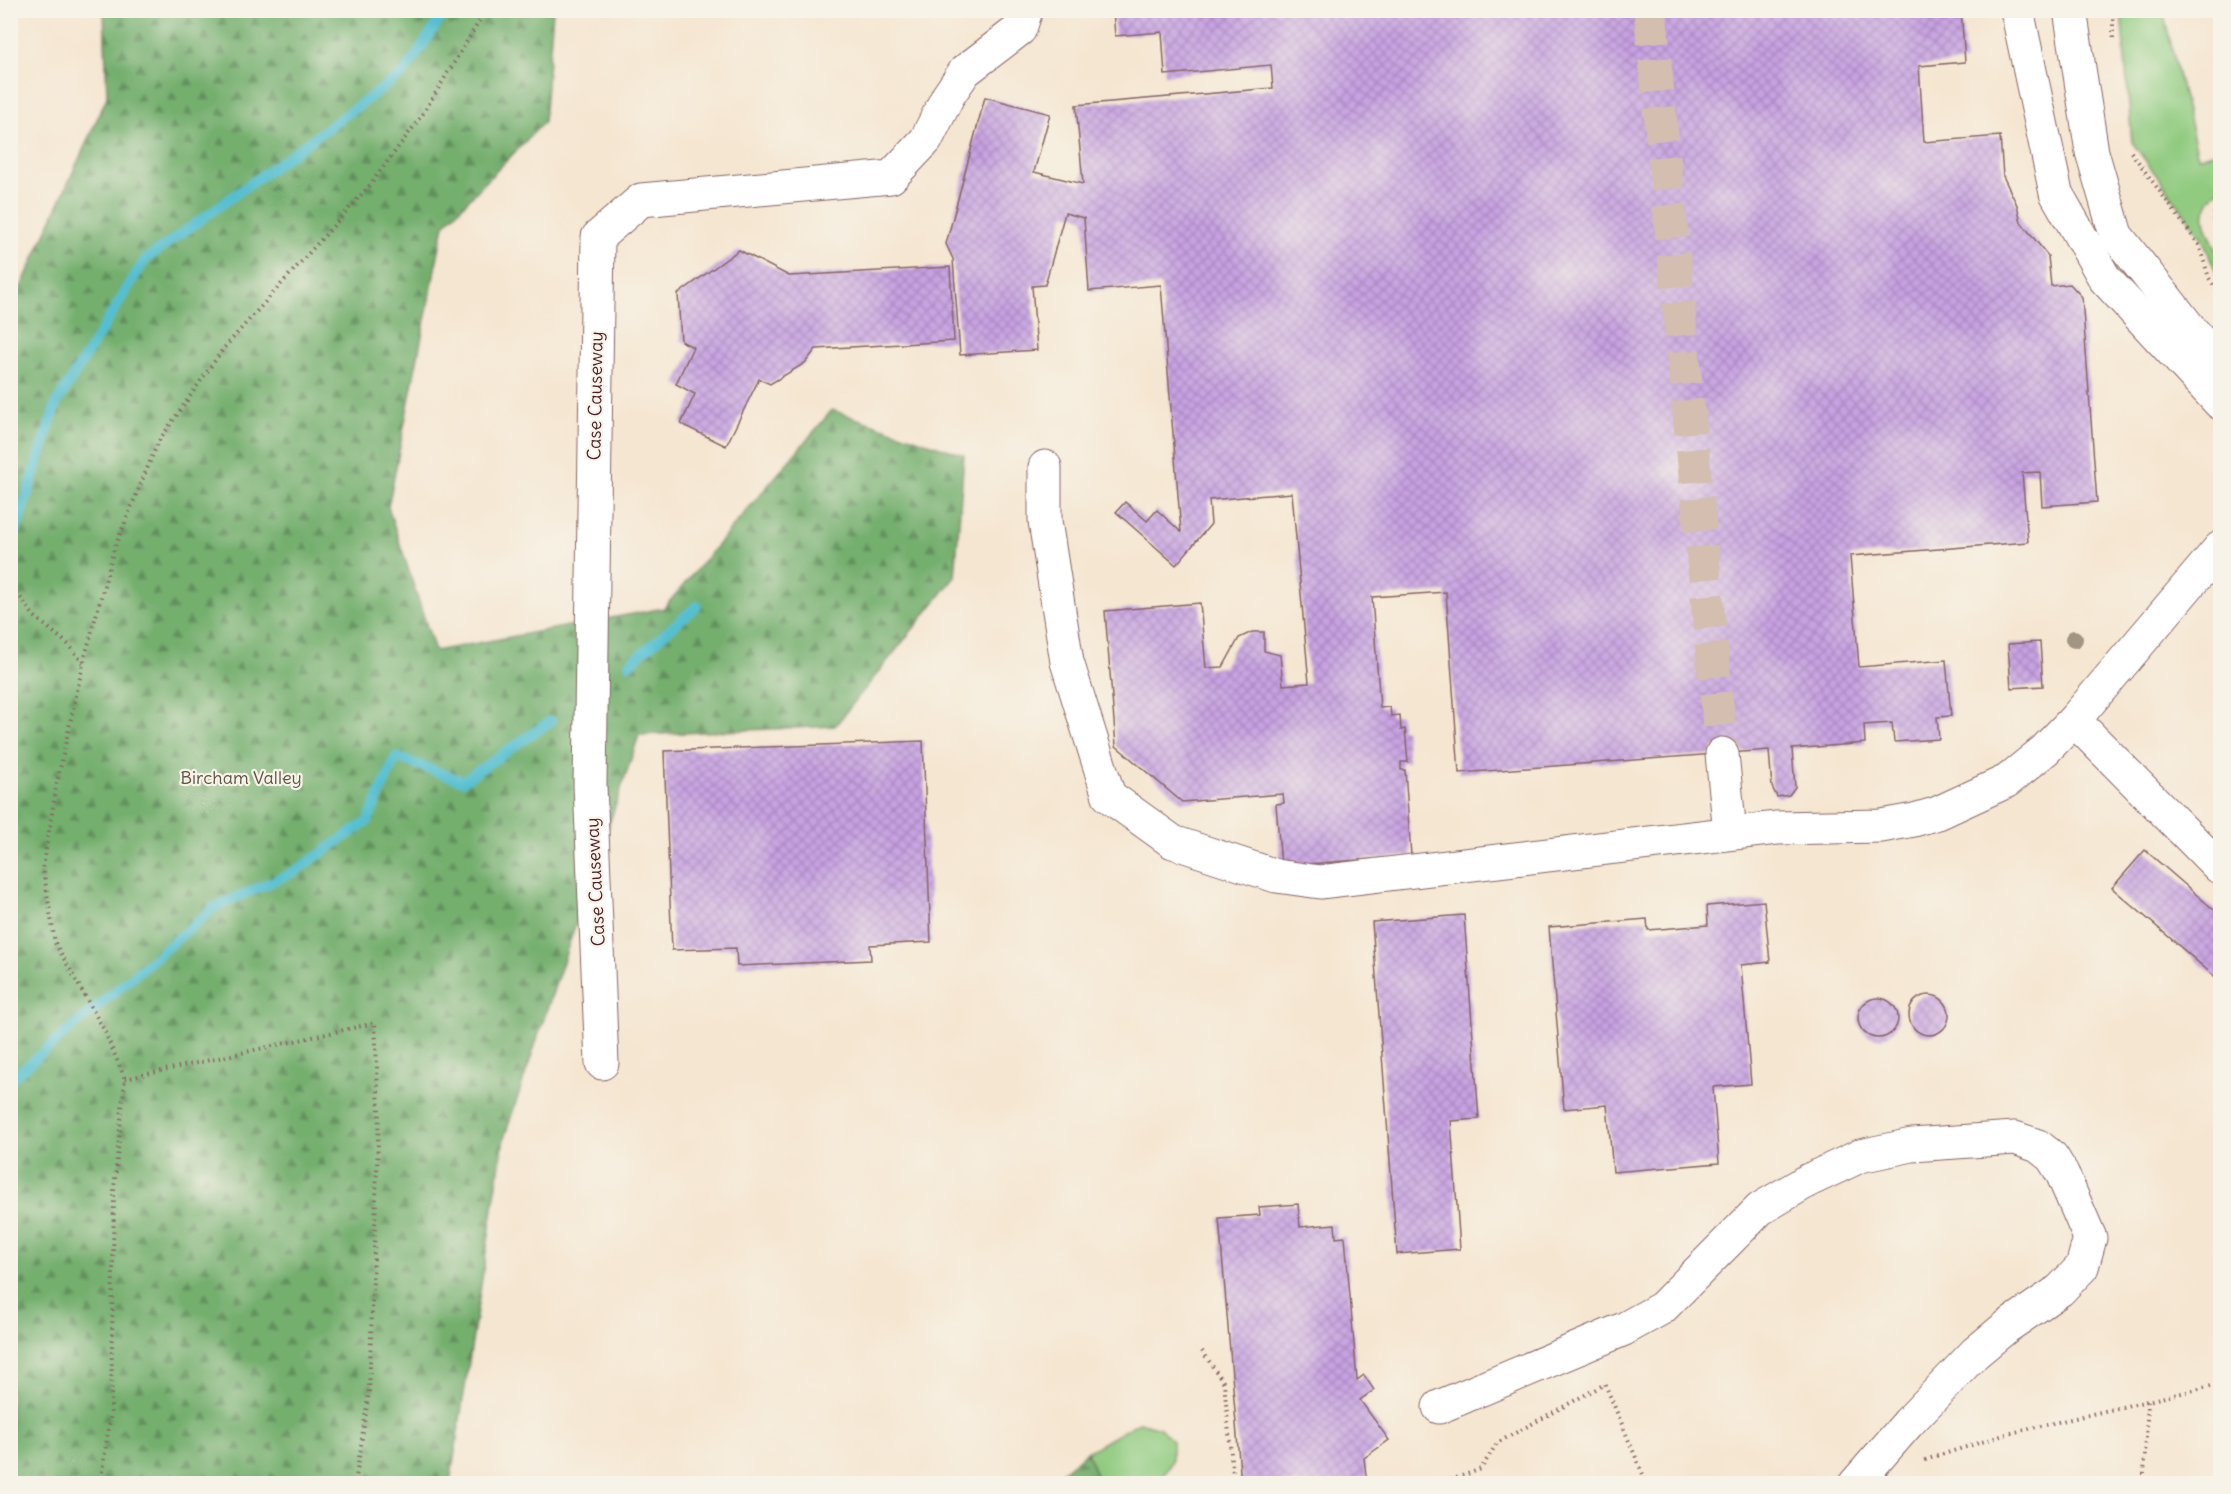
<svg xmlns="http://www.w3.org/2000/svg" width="2231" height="1494" font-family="Delius,sans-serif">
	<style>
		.green { fill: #90cb80; stroke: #6d7556; stroke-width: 1.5 }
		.forest { fill: url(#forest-firs); stroke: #5f674c; stroke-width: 1.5 }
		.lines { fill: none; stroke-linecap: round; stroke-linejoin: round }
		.stream { stroke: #55bfd1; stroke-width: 10 }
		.building { fill: url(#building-cross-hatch) }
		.minor-tunnel { stroke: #d3beb0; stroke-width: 33; stroke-dasharray: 33 16; stroke-linecap: butt }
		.minor-casing { stroke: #866565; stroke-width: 35 }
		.path { stroke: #866565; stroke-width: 4; stroke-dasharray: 1.5 4.5; stroke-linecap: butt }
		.minor { stroke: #fff; stroke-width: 33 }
		.tree { fill: #a29583 }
		.labels { text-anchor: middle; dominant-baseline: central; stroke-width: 4.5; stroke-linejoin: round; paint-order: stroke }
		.street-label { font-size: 18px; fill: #4a1f2b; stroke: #f7f3e8 }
		.park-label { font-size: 18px; fill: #5f5344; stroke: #f7f3e8 }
	</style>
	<defs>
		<pattern id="forest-firs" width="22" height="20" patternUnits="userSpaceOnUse" patternTransform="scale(1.5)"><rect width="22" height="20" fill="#74af6e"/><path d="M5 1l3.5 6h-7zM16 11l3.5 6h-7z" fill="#618e5b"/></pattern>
		<pattern id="building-cross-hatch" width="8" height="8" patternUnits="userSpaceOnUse" patternTransform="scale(1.5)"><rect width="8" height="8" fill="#c8a3e3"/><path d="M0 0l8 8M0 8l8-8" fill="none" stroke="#a484b8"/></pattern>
	</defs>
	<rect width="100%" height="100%" fill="#f7f3e8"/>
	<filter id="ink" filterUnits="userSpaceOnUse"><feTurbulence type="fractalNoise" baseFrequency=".0167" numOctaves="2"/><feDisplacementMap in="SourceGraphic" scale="12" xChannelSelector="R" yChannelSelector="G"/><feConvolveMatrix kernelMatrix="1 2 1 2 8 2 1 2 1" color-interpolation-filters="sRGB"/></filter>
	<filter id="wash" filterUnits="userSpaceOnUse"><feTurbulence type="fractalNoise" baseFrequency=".008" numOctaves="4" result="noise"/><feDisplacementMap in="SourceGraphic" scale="24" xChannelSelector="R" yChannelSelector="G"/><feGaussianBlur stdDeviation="1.35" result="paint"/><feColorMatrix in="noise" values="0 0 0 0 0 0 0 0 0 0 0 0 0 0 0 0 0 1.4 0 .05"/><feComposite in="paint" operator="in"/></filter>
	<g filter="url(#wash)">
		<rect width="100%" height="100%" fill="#f5e6d1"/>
		<g class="green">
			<path d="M2121 11H2163L2198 157 2220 151V188C2189 218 2213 231 2220 262 2222 267 2221 275 2220 281L2201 236 2132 142Z"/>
			<polygon points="1139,1422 1160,1428 1172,1441 1172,1461 1159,1483 1048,1484 1087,1452"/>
		</g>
		<g class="forest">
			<polygon points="104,11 553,11 544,122 444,225 388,507 435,651 664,608 832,410 964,455 955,577 835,726 639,735 504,1138 450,1483 11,1484 11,309 107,97"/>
			<polygon points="1087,1452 1099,1483 1048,1483"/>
		</g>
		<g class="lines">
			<g class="stream">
				<polyline points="10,550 56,404 145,260 405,72 446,10"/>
				<polyline points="629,664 697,606"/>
				<polyline points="10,1080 215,907 294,872 368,821 396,757 463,781 551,721"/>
			</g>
		</g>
		<g id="blocks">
			<g class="building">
				<polygon points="1113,10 1961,10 1965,62 1919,66 1924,142 2000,136 2003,176 2017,205 2021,222 2048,256 2051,286 2070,284 2082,297 2097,502 2042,506 2040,472 2022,473 2028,542 1850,556 1859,667 1946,660 1951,716 1937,717 1939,739 1894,742 1892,723 1864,725 1865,743 1792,749 1795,787 1789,795 1777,797 1772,787 1769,750 1459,773 1446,592 1372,597 1380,708 1390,707 1391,716 1400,715 1401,730 1405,729 1408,762 1401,762 1401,770 1405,770 1411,856 1281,866 1276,804 1284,803 1283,794 1182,802 1116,746 1105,611 1200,603 1206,668 1223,667 1239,638 1252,632 1264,632 1264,651 1280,655 1283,685 1309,683 1292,493 1209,500 1211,524 1176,565 1116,512 1125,502 1147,521 1157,510 1181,532 1161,285 1089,291 1084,218 1065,213 1045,285 1032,286 1037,350 960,355 953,259 946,244 985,97 1050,114 1034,172 1083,184 1076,105 1273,88 1271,65 1165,75 1162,32 1115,36"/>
				<polygon points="739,250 789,276 950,267 954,341 816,349 805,363 770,384 759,379 726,446 681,424 695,394 676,384 693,347 681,341 678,294"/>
				<polygon points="2040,642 2043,686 2011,688 2008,644"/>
				<polygon points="923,741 931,942 870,945 871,960 737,966 736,948 672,950 664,751"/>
				<polygon points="2145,850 2220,915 2220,981 2112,888"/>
				<polygon points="1764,901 1770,962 1741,965 1751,1084 1713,1087 1719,1163 1613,1172 1607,1105 1564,1109 1549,927 1647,919 1648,930 1708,925 1707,906"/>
				<polygon points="1464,915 1479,1119 1451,1121 1460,1249 1397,1254 1372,922"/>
				<circle cx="1929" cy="1015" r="20"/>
				<circle cx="1878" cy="1018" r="20"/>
				<polygon points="1298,1204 1300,1227 1335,1224 1336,1238 1345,1237 1357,1380 1364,1375 1374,1390 1360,1400 1389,1440 1364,1458 1367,1484 1241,1484 1219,1218 1260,1215 1259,1207"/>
			</g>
		</g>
	</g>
	<g filter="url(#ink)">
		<use href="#blocks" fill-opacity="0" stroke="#866565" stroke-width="1.5"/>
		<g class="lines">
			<polyline class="minor-tunnel" points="1650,10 1722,754"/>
			<g class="minor-casing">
				<g id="minor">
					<polyline points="2017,10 2056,193 2105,279 2220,403"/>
					<polyline points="2070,10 2092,152 2116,235 2192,331 2220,361"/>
					<polyline points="1045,467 1045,521 1067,662 1109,796 1173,842 1276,876 1320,882 1777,828 1881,826 1914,820 1938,813 2007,781 2045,750 2074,720 2220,548"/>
					<polyline points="2074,720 2219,867"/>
					<polyline points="1722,754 1730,833"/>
					<polyline points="602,1063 590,785 598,237 641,200 891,177 926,140 948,96 965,71 1020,29 1026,10"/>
					<polyline points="1439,1407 1624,1329 1662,1308 1760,1209 1809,1180 1860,1156 1912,1145 2015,1138 2038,1146 2052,1157 2062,1173 2090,1238 2082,1267 2060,1290 2005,1328 1975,1353 1909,1422 1855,1484"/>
				</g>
			</g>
			<g class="path">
				<polyline points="2113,38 2113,10"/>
				<polyline points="2131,152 2199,245 2209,278 2220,295"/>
				<path d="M2220 196C2211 210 2214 226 2220 241"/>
				<polyline points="10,583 34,616 69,645 83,663"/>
				<polyline points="125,1079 375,1023 379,1113 369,1392 355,1484"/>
				<polyline points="1202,1351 1224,1383 1234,1484"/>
				<polyline points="2148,1401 2144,1474 2150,1484"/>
				<polyline points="1925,1460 2007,1434 2220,1384"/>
				<polyline points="100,1484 111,1413 114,1189 125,1079 104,1030 55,943 43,868 57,782 83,664 114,549 158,442 223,349 369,186 421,117 486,10"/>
				<polyline points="1409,1484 1448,1481 1481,1469 1497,1443 1605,1384 1647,1484"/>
			</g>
			<use href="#minor" class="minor"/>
		</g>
		<circle class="tree" cx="2074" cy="639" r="9"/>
	</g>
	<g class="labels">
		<g class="street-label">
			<text transform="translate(595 396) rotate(-89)">Case Causeway</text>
			<text transform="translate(595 882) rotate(-93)">Case Causeway</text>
		</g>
		<g class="park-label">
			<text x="241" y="777">Bircham Valley</text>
		</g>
	</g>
	<rect width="2231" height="1494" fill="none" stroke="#f7f3e8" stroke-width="36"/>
</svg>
